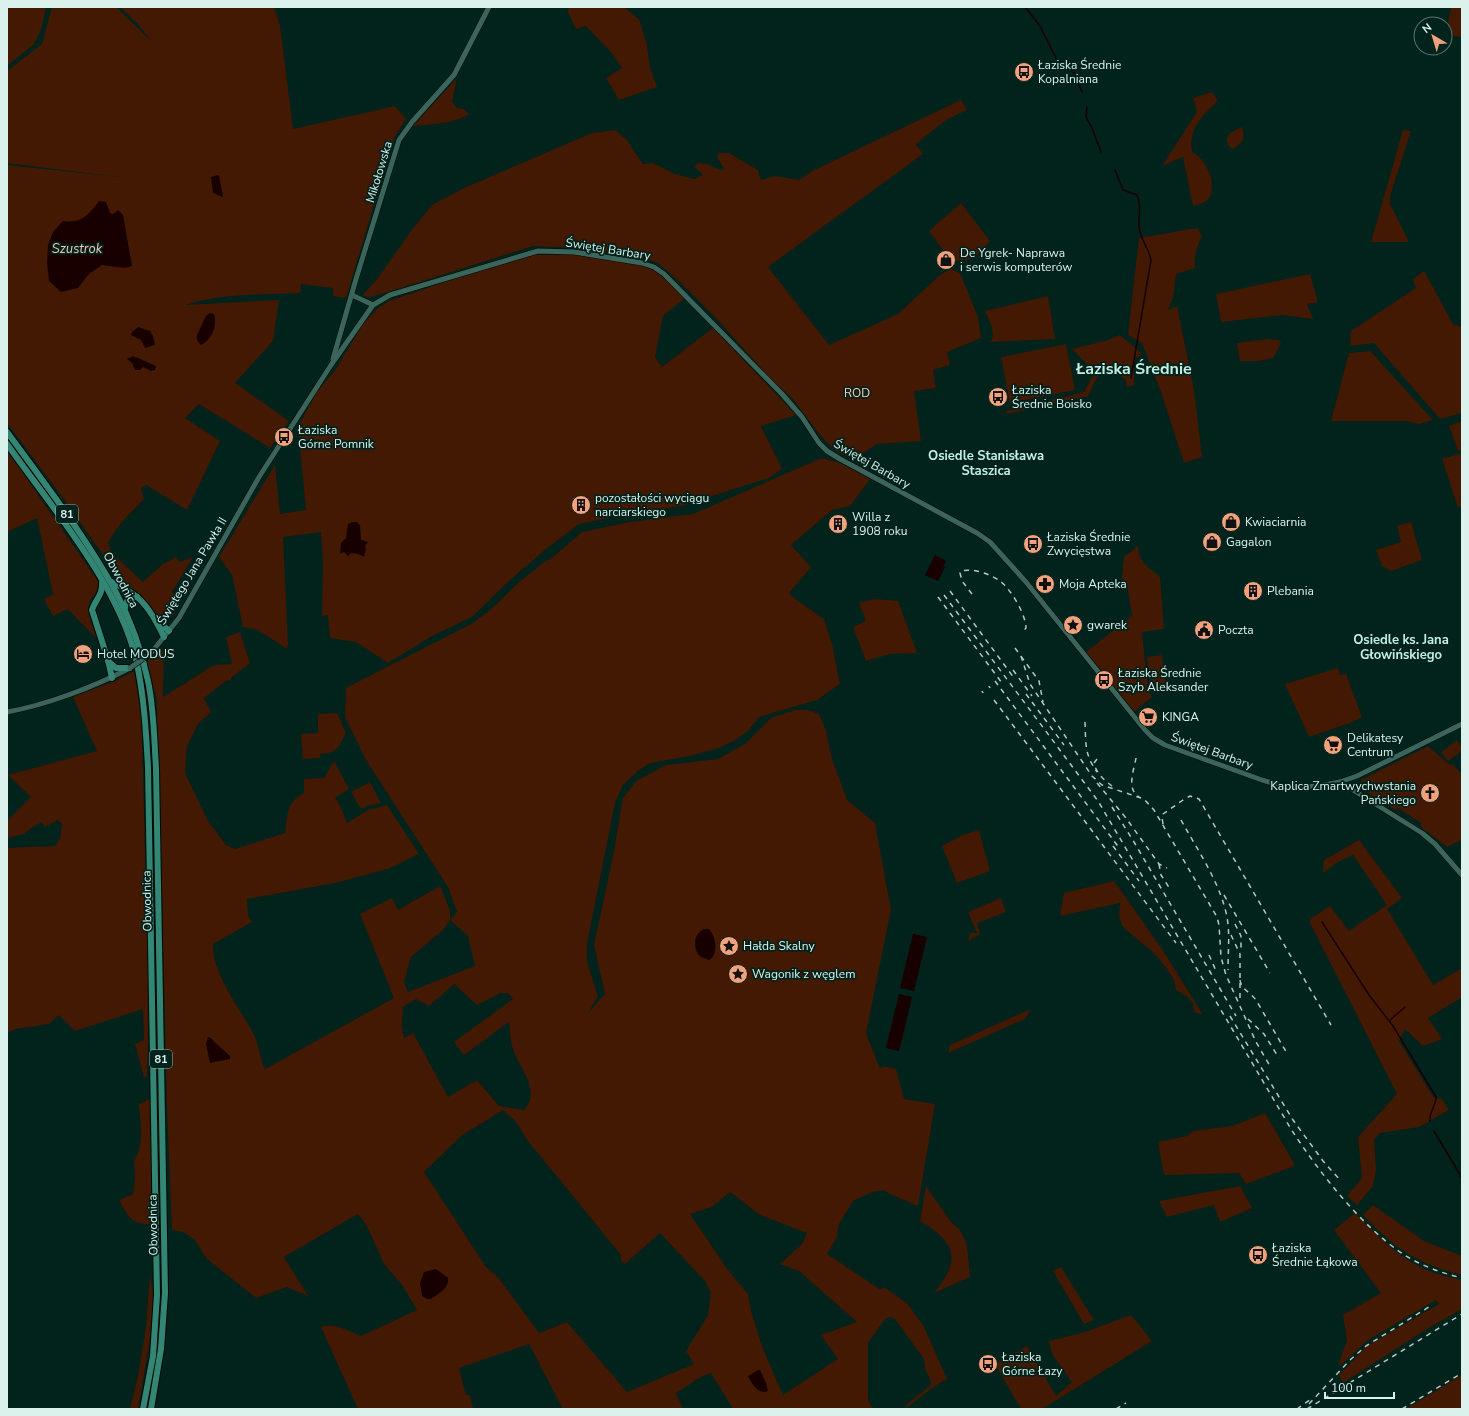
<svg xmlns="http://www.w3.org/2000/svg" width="1469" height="1416" font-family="'Nunito Sans',sans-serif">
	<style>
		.green { fill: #431903; fill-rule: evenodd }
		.water { fill: #190000 }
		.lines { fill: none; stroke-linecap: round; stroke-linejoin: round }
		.stream { stroke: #190000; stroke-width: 1.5 }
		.minor-casing { stroke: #000a06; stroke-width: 6 }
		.major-casing { stroke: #000a06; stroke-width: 8 }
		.minor { stroke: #3b655a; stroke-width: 5 }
		.major { stroke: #338674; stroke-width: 6 }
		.rail { stroke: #b2cac4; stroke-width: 1.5; stroke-dasharray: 5 5; stroke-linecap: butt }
		.minor-bridge-casing { stroke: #000a06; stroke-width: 6; stroke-linecap: butt }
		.minor-bridge { stroke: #3b655a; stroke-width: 5 }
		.labels { text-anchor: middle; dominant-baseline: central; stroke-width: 3.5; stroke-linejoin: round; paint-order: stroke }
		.shield { fill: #02221c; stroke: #9ab3ad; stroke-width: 1 }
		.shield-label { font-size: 11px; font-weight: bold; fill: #dbf1eb }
		.poi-label { font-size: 12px; fill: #dbf1eb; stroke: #02221c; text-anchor: start }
		.street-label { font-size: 12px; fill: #dbf1eb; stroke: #02221c }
		.park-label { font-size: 12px; fill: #fed1bc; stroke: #02221c }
		.water-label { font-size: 13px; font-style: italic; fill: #f3c6b1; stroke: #02221c }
		.neighbourhood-label { font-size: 13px; font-weight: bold; fill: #c2efe3; stroke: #02221c }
		.district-label { font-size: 16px; font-weight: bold; fill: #c2efe3; stroke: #02221c }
	</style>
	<rect width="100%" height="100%" fill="#02221c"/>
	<g class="green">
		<polygon points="7,7 46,7 41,30 34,44 7,66"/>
		<path d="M52 7H116L152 42 137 23 120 7H274L280 25 293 129 395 106 406 119 394 138 346 298 333 296V288L301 284 300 293C262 295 222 293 185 305L279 300 273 341 235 383 289 421 270 448 199 404 185 418 220 441 187 510 146 485 141 489 144 499C131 513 117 525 108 543L112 553 143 582 163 564 176 557 180 562 193 557 172 592 182 599 173 615 167 620 157 617 137 592 119 582 101 552 63 498 7 423V165L119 177 7 163V71L42 44Z"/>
		<polygon points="571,7 624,7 639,19 647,45 650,68 657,87 619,100 606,78 622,68 611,52 586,26 576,29 567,10"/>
		<polygon points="1451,7 1462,7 1462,37 1446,35"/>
		<path d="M457 78 452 102 457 108 464 109 469 114C454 124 431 124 413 126Z"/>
		<path d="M1212 92 1218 101C1202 116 1188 129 1192 152 1207 158 1221 191 1205 202 1201 204 1196 205 1193 206L1183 157 1162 166 1197 112 1193 98Z"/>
		<polygon points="961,100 967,110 946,120 916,144 923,154 768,267 829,345 898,314 940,275 951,269 960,273 978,317 981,338 947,352 950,365 933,370 936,388 914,391 921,441 877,444 854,459 837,452 820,435 792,398 771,379 715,317 678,280 658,263 637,255 577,248 533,246 388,292 371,297 363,296 367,290 377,279 411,231 432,205 464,188 592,133 615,130 626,139 643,164 653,163 675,174 694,179 703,175 695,168 697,163 707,164 720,170 724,169 717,157 719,153 729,153 758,170 761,180 775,176 799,180 812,171"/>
		<path d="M1242 127C1246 138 1242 145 1232 149 1220 138 1231 131 1242 127Z"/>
		<polygon points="1403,130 1411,131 1390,196 1390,204 1409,242 1371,242"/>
		<path d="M961 203 990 241C977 258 973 261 951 261L929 231Z"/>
		<path d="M1197 228 1202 236C1197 246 1194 256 1195 268L1176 274 1173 298 1168 310 1177 306 1194 390 1202 457 1184 463 1161 392 1142 343 1128 335 1139 238Z"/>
		<polygon points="534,255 576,255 635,264 655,270 685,298 663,316 655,357 662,367 713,328 796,415 761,426 782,469 769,478 681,506 629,514 579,524 546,549 509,581 472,617 432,636 388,663 356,642 330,638 328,615 322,616 323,561 321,532 283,537 288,645 287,649 258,630 243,627 232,575 219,557 275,465 280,514 306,510 298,426 317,392 336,369 363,324 378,308 389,301 442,283"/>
		<polygon points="1424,271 1453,324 1462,327 1462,413 1440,419 1374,343 1350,346 1351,331 1416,288 1413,279"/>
		<polygon points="1310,274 1318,302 1307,304 1313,319 1282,315 1221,322 1216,294"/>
		<path d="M1048 296 1055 339 991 342C996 330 989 321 985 311Z"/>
		<path d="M1120 335 1138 350 1142 355 1135 358C1134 364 1133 368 1134 375 1135 379 1133 381 1134 385L1127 387 1126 380 1103 365 1088 396 1007 414 1006 411 1084 392 1095 372 1072 349 1108 340Z"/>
		<polygon points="1268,339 1279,340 1281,344 1273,358 1259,361 1240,361 1237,343"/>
		<polygon points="1066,344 1075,390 1010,403 1001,357"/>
		<polygon points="1370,351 1433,420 1419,424 1407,421 1331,421 1349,353"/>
		<polygon points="1462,421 1462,450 1458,451 1449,426"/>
		<path d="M7 450 99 583C99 595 92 595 89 603 86 613 94 628 96 638L68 609 53 616 44 599 53 594 37 518 7 532Z"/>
		<polygon points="1462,453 1462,506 1458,508 1442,459"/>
		<path d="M822 458 840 463 870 479 850 506 832 510 791 545 811 567 789 593 795 599 824 619 832 644 840 684 817 700 759 717 748 731 734 741 719 748 689 756 651 763 639 770 623 785 615 803 587 944V962L598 996 588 1013 605 994 594 945 613 856 623 798 636 781 666 765 718 759 746 743 771 718 795 710H808L819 714 826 731 832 759 847 800 875 823 891 910 866 1033 880 1069 883 1066 896 1069 904 1099 935 1104 918 1206 890 1194 883 1190 872 1192 853 1201 839 1224 837 1237 827 1254 881 1290 884 1287 908 1304 924 1327 947 1379 935 1386 905 1409 907 1404 930 1386 931 1381 925 1369 924 1359 895 1319 891 1317 885 1319 868 1343V1401L874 1409H733L711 1373 701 1377 676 1393 683 1409H563L529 1344 459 1368 466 1395H470L473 1409H358L321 1327C333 1322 349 1331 361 1336L417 1310 402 1285 384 1264 367 1226 358 1214 284 1257 308 1296 287 1287 256 1298 207 1259 194 1239 183 1232 172 1230 167 1109 159 764 157 725V701L147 661 164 648 163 697 214 665 232 664 226 637 240 632 250 663 231 678V681L227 680 204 698 211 712 198 724 187 746 185 773 208 821 226 845 235 849 285 833C288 814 286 802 304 793V779L324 778 334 761 349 789 335 798 340 805 347 823 368 810 387 805 419 854 388 869 335 883 247 899 248 915 252 922 213 944C213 975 238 1005 252 1031 259 1042 259 1057 265 1069L394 998 360 914 392 898 398 910 440 886 450 910V920L457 912 448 887 366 760 345 717 346 688 473 623 490 610 518 583 543 563 553 557 582 532 630 522 693 514ZM450 920 468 936 475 966 408 992 404 982 411 957 444 929ZM454 984 477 1005 501 993H508L513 999 454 1042 464 1055 509 1022C510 1030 510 1041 513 1049 519 1069 542 1089 524 1110L499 1106 477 1080 448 1097 413 1033 404 1038 402 1027 403 1007 416 999 429 1006ZM503 1110 516 1122 528 1141 621 1255V1261L625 1264 660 1233 705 1281 711 1293 708 1315 686 1351 694 1364 627 1392 567 1322 539 1333 498 1277 486 1267 424 1172 461 1136ZM730 1192 760 1215 807 1233 802 1244 780 1264 799 1271 857 1322 821 1335 838 1359 783 1395 763 1349 751 1311 748 1294 728 1270 690 1214 712 1207Z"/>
		<polygon points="1411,522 1422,560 1391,571 1382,566 1376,550 1401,542 1397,526"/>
		<path d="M1138 546C1138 563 1149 567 1160 577L1164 629 1142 632 1148 691 1152 697 1134 712 1086 652 1132 616 1128 590 1122 578 1124 557Z"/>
		<polygon points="874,599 898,601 917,653 890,654 866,661 853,627 866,621 859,603"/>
		<polygon points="1162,655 1166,685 1151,687 1147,657"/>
		<polygon points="1338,668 1340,675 1346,674 1362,717 1350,723 1309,737 1285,684"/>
		<polygon points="134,671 141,713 143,774 149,1012 147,1076 144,1077 135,1044 144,1040 143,1009 75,1031 59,1015 49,1024 16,1029 7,1033 7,848 55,846 60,839 62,824 58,820 45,827 42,822 31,828 24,834 7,838 7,821 31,797 8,775 97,751 73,697 115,681"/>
		<path d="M337 713 346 733C337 749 339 752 320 754V758L303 759 301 734 318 733V714Z"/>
		<polygon points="1457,740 1462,747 1462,751 1448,761 1441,752"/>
		<polygon points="1428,746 1450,765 1452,764 1462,774 1462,840 1447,847 1421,827 1421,823 1398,808 1395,810 1357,786 1362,784 1361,780"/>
		<polygon points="370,782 381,803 367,806 361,809 351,792"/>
		<polygon points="979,830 990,871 957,883 942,846 963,835"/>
		<polygon points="1359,840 1402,898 1387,909 1433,985 1462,968 1462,997 1428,1018 1442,1039 1423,1046 1405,1029 1399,1041 1433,1097 1442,1099 1449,1110 1419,1127 1380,1133 1374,1140 1376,1170 1373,1186 1357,1205 1347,1196 1362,1178 1358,1137 1397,1094 1310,923 1310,919 1330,906 1349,931 1387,905 1353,855 1338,862 1323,873 1324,860"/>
		<polygon points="1114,881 1164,952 1203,1015 1194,1012 1193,1003 1188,997 1176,990 1174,980 1164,965 1153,952 1126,930 1122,925 1119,917 1120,903 1060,916 1064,893"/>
		<polygon points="1001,898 1006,912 977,923 980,934 968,941 970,933 977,933 968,912"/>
		<polygon points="1031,1009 1025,1019 948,1053 950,1045"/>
		<path d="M150 1099 153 1224C131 1225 129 1218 119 1200L133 1194 135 1178 134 1160C145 1146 140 1121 139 1104Z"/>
		<polygon points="1265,1113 1295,1165 1289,1168 1246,1184 1239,1173 1164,1175 1158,1142 1187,1136 1193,1131 1232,1126"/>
		<path d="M926 1186 951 1222 960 1230 967 1245 970 1277 934 1293C939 1286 945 1279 948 1272 960 1248 939 1232 920 1221Z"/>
		<polygon points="1240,1186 1252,1208 1220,1222 1214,1205 1167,1217 1159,1201"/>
		<path d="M1373 1205 1424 1241 1462 1256V1275C1436 1269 1410 1258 1390 1241 1381 1233 1372 1224 1363 1215Z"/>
		<path d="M1355 1213C1377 1235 1399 1259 1429 1271 1439 1275 1451 1277 1462 1280V1309L1430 1327 1343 1383 1339 1375 1367 1346 1439 1304 1436 1300 1368 1340 1342 1364 1338 1365 1347 1341 1343 1315 1381 1293 1334 1230Z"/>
		<polygon points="1061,1267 1094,1320 1084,1324 1053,1271"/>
		<polygon points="150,1274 153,1296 150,1339 138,1409 130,1409 138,1376 146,1327"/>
		<polygon points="1131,1315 1152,1341 1042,1409 1021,1409 995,1364 1027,1346 1056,1396 1072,1382 1052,1354 1049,1341 1085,1332"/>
		<polygon points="1462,1375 1462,1409 1406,1409"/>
	</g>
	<g class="water">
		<polygon points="218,175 219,176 223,197 213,193 211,177"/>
		<path d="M99 201 106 202 110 213 113 214 118 210 123 215 132 266 125 268 102 265 89 274 78 288 61 292 49 281 47 262 48 245 53 232 63 221C82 224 89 214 99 201Z"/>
		<path d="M210 313 214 314C218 325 211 341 201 345 194 339 197 334 201 327 204 321 204 316 210 313Z"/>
		<polygon points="138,327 150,331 153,336 155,345 145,348 141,340 131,335 132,332"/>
		<polygon points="133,356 154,365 156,367 155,370 151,371 143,367 140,370 135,370 132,363 127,359"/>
		<polygon points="352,522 357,522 360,525 361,540 368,542 365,546 366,549 364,557 358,554 351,553 348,556 344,552 340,554 341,543 346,538 348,524"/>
		<polygon points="935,555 946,561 943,566 945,567 938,581 925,575"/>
		<path d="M704 929H709C716 936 719 955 709 960 704 958 699 957 697 952 693 943 695 933 704 929Z"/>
		<polygon points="913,934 927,937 914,991 900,988"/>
		<polygon points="899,994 912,997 899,1051 886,1048"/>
		<path d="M208 1037 211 1038C217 1045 224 1050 230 1056V1059L210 1063 206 1044Z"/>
		<path d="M436 1269 448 1278C450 1288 438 1294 431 1299H427L422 1296 420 1283 424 1272Z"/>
		<path d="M758 1370H760L766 1383 768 1391C758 1395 752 1384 748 1376Z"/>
	</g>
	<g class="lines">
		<g class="stream">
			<polyline points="1025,7 1040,26 1057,60 1075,74 1082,92"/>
			<polyline points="1087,107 1086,117 1092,128 1101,152"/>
			<path d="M1115 170 1123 190 1137 195C1142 206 1138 215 1139 227 1140 239 1149 248 1151 260L1131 378"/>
			<path d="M1322 922 1369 995 1393 1026 1436 1097C1436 1106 1429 1112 1430 1121"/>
			<polyline points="1390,1022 1390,1020 1405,1007"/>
			<polyline points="1434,1131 1462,1178"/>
		</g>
		<g class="minor-casing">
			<g id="minor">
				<polyline points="352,295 373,305"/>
				<polyline points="333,359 356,279 399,140 412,122 454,75 489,7"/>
				<polyline points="151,653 179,618 259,477 331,365 373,305 390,295 538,251 574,252 642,263 654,267 664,274 782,394 802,417 819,443 827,451 840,459 977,533 990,542 1026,582 1145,730 1153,738 1165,745 1262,780 1279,785 1297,787 1318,786 1340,782 1357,776 1462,724"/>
				<path d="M7 712C46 705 94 687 130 668"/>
				<polyline points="1340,782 1422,833 1435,844 1462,875"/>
			</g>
		</g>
		<g class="major-casing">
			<g id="major">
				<path d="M7 432C27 459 47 486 66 513 104 568 134 614 148 681 154 709 154 739 156 768L165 1293 161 1349 151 1409"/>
				<path d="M7 444C52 508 117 582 136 659 144 695 146 731 148 767L157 1295 153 1356 143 1409"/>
				<path d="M112 582C121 587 130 591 137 597 149 607 157 623 164 637"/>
				<path d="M102 583C103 595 95 600 92 610L108 660 112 678"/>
				<path d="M125 608C126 601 129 596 137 597"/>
				<polyline points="157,620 169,631"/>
				<polyline points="108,661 116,668 130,668"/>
			</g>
		</g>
		<use href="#minor" class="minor"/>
		<use href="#major" class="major"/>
		<g class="rail">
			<polyline points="950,591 1014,678"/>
			<path d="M972 594 962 581 960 573 961 571C974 568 990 574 1000 581 1011 589 1026 615 1026 628L1021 633"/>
			<path d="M944 595 1098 801 1291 1129C1318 1171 1361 1226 1403 1254 1420 1265 1441 1273 1462 1278"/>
			<polyline points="938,597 1002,683"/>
			<polyline points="1015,648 1039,681 1043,702"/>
			<polyline points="1021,656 1030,684 1092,776 1102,785 1144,799 1154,810 1217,917 1219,925 1221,957 1226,975 1256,1042 1270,1066"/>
			<polyline points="1013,670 1032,696"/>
			<polyline points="995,681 1120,849"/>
			<polyline points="989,686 990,688"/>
			<polyline points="982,691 983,693"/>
			<polyline points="1026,694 1064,745"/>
			<polyline points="994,700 1176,943"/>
			<path d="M1085 722C1086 743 1084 754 1097 772"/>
			<path d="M1136 758C1134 770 1126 789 1139 797"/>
			<path d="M1097 759 1094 763C1096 773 1104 780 1112 786"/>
			<polyline points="1097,783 1126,818 1159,864 1167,868"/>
			<polyline points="1112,807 1134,842 1236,1016"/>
			<path d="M1181 820C1198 851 1220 882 1227 917 1230 934 1228 952 1228 970"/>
			<polyline points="1163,824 1162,817 1163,814 1183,800 1190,796 1199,799 1331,1025"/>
			<polyline points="1113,846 1139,881"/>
			<polyline points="1159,864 1161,875 1170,889"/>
			<polyline points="1224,895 1270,973"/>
			<polyline points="1235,924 1241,936 1241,952"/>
			<polyline points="1231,935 1240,954 1240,1000"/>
			<polyline points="1209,955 1217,973"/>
			<path d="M1240 980C1241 989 1250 992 1256 1000L1288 1055"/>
			<polyline points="1230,1016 1293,1120 1323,1161 1340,1180"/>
			<polyline points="1248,1019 1264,1034 1279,1058"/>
			<polyline points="1309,1404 1350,1360 1366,1346 1432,1305"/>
			<polyline points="1116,1409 1126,1403"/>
			<polyline points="1297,1409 1311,1399"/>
			<polyline points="1307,1409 1462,1314"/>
			<polyline points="1402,1409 1462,1373"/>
		</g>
		<g class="minor-bridge-casing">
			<polyline id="minor-bridge" points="130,668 151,653"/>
		</g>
		<use href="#minor-bridge" class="minor-bridge"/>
	</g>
	<defs>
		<g id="bus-disc" transform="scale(1)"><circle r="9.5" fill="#f1a17c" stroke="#02221c"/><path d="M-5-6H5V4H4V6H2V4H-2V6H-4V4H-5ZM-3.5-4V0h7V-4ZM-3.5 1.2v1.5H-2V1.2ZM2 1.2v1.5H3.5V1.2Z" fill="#111"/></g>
		<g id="shop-disc" transform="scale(1)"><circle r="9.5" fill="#f1a17c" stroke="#02221c"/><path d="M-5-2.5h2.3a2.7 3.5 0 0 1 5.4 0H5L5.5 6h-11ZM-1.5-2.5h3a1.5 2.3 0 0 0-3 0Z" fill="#111"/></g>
		<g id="building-disc" transform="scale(1)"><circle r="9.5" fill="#f1a17c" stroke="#02221c"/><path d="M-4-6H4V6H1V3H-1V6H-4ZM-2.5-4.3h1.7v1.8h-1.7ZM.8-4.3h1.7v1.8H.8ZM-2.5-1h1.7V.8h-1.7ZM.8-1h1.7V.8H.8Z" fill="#111"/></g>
		<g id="pharmacy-disc" transform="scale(1)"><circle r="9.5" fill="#f1a17c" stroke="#02221c"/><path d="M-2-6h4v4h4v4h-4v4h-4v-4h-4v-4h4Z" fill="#111"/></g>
		<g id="sight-disc" transform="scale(1)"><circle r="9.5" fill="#f1a17c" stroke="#02221c"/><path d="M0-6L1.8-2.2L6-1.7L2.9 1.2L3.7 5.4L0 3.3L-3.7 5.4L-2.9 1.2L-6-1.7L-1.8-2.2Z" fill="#111"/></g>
		<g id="civic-disc" transform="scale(1)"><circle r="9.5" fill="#f1a17c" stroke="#02221c"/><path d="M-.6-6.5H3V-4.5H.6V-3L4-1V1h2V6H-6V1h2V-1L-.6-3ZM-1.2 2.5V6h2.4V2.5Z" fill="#111"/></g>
		<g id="hotel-disc" transform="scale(1)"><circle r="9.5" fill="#f1a17c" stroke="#02221c"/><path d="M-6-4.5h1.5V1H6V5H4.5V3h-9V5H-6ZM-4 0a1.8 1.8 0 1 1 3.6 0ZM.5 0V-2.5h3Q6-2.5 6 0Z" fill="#111"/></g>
		<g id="supermarket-disc" transform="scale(1)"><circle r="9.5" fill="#f1a17c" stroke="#02221c"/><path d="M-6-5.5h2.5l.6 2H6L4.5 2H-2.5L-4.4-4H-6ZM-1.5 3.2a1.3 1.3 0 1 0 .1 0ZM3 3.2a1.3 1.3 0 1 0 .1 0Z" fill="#111"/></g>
		<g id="church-disc" transform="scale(1)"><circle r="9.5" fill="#f1a17c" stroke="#02221c"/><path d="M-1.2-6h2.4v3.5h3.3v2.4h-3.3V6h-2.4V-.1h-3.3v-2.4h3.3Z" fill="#111"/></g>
	</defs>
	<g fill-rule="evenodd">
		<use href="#bus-disc" x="1024" y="72"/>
		<use href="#shop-disc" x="946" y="260"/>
		<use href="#bus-disc" x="998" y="397"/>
		<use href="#bus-disc" x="284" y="437"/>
		<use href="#building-disc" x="581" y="505"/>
		<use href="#shop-disc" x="1231" y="522"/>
		<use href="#building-disc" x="838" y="524"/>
		<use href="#shop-disc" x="1212" y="542"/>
		<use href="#bus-disc" x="1033" y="544"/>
		<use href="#pharmacy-disc" x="1045" y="584"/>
		<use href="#building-disc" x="1253" y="591"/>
		<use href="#sight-disc" x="1073" y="625"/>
		<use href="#civic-disc" x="1204" y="630"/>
		<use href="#hotel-disc" x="83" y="654"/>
		<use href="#bus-disc" x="1104" y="680"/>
		<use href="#supermarket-disc" x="1148" y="717"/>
		<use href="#supermarket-disc" x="1333" y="745"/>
		<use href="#church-disc" x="1430" y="793"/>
		<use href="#sight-disc" x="729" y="946"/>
		<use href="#sight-disc" x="738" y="974"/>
		<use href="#bus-disc" x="1258" y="1255"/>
		<use href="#bus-disc" x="988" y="1364"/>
	</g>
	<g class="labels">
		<g class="shield">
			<rect x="56" y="505" width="22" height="18" rx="3"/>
			<rect x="150" y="1050" width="22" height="18" rx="3"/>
		</g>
		<g class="shield-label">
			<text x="67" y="514">81</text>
			<text x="161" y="1059">81</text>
		</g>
		<g class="poi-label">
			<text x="1038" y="65">Łaziska Średnie<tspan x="1038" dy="14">Kopalniana</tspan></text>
			<text x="960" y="253">De Ygrek- Naprawa<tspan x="960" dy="14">i serwis komputerów</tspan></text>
			<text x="1012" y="390">Łaziska<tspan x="1012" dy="14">Średnie Boisko</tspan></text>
			<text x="298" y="430">Łaziska<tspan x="298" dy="14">Górne Pomnik</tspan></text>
			<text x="595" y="498">pozostałości wyciągu<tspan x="595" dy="14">narciarskiego</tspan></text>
			<text x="852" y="517">Willa z<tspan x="852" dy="14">1908 roku</tspan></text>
			<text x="1245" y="522">Kwiaciarnia</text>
			<text x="1047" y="537">Łaziska Średnie<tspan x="1047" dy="14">Zwycięstwa</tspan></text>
			<text x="1226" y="542">Gagalon</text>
			<text x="1059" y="584">Moja Apteka</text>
			<text x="1267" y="591">Plebania</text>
			<text x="1087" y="625">gwarek</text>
			<text x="1218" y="630">Poczta</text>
			<text x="97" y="654">Hotel MODUS</text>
			<text x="1118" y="673">Łaziska Średnie<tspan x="1118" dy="14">Szyb Aleksander</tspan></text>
			<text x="1162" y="717">KINGA</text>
			<text x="1347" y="738">Delikatesy<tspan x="1347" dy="14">Centrum</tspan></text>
			<text x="1416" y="786" text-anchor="end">Kaplica Zmartwychwstania<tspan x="1416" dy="14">Pańskiego</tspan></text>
			<text x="743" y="946">Hałda Skalny</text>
			<text x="752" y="974">Wagonik z węglem</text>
			<text x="1272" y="1248">Łaziska<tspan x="1272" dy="14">Średnie Łąkowa</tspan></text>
			<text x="1002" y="1357">Łaziska<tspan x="1002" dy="14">Górne Łazy</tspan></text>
		</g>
		<g class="street-label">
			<text transform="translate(379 172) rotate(-73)">Mikołowska</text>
			<text transform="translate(608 249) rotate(9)">Świętej Barbary</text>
			<text transform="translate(872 464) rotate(30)">Świętej Barbary</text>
			<text transform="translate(192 571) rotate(-59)">Świętego Jana Pawła II</text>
			<text transform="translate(121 580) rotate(62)">Obwodnica</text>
			<text transform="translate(1212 751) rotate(20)">Świętej Barbary</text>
			<text transform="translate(147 901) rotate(-91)">Obwodnica</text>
			<text transform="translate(153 1225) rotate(-91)">Obwodnica</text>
		</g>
		<g class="park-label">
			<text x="857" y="393">ROD</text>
		</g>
		<g class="water-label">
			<text x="77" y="249">Szustrok</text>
		</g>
		<g class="neighbourhood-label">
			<text x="986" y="456">Osiedle Stanisława<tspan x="986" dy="15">Staszica</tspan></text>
			<text x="1401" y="640">Osiedle ks. Jana<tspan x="1401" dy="15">Głowińskiego</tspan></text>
		</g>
		<g class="district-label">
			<text x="1134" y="369">Łaziska Średnie</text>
		</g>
	</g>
	<rect width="1469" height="1416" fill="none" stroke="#dbf1eb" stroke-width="16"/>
	<g transform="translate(1433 36) rotate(322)"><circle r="19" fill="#02221c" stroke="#59756f"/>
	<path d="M0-3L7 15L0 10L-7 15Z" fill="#f1a17c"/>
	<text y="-6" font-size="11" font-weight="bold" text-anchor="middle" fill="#dbf1eb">N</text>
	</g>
	<path d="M1325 1392v6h69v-6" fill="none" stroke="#dbf1eb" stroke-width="2"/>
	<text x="1331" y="1392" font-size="12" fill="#dbf1eb" stroke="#02221c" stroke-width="3" paint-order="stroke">100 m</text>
</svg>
